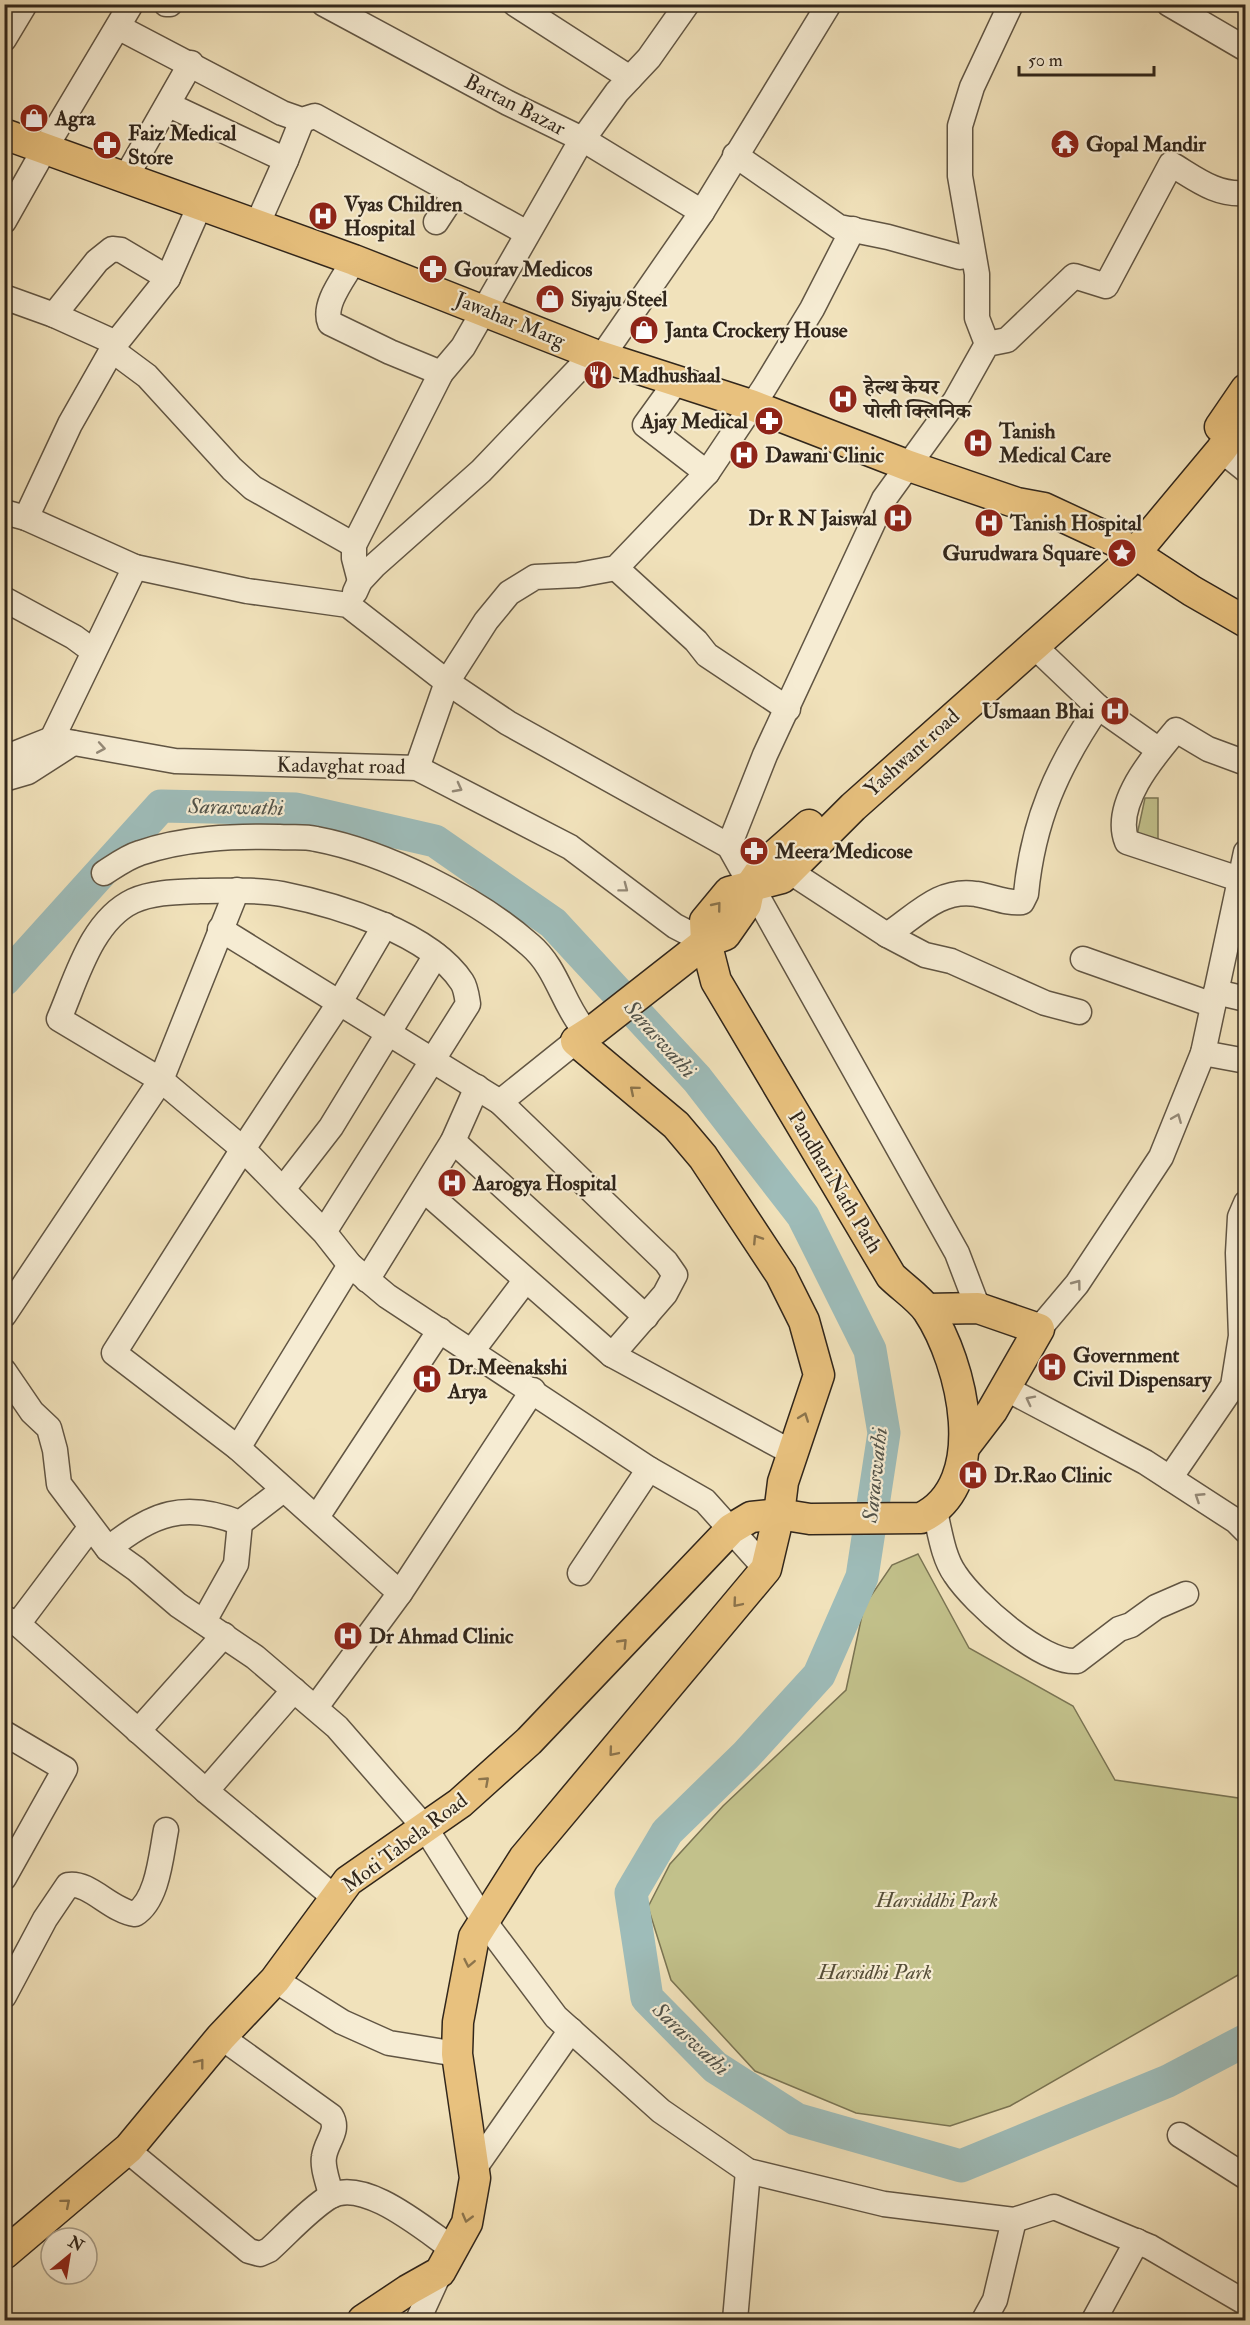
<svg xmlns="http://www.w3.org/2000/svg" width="1250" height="2325" font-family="'IM FELL Double Pica','Noto Serif Devanagari',serif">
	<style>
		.green { fill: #c2c18b; stroke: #7a7453; stroke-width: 1.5 }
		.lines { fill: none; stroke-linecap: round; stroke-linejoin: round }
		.river { stroke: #9ebcb9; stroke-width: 33 }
		.minor-casing { stroke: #615543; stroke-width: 27 }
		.major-casing { stroke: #31261b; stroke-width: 33 }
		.minor { stroke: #f6ecd3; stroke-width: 24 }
		.major { stroke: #e8c17e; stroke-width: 30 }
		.oneway { stroke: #948977 }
		.oneway2 { stroke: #8c744c }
		.labels { text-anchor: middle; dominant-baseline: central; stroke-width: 4.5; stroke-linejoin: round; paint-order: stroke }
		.street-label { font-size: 21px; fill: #31261b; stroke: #f6ecd3 }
		.poi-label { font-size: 21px; font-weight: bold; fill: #31261b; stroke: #f6ecd3; text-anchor: start }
		.park-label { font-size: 21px; font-style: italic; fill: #554d37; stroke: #f6ecd3 }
		.water-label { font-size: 22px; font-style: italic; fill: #52534a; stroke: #f6ecd3 }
	</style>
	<rect width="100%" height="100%" fill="#f1e2bb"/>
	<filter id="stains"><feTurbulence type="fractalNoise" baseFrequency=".00333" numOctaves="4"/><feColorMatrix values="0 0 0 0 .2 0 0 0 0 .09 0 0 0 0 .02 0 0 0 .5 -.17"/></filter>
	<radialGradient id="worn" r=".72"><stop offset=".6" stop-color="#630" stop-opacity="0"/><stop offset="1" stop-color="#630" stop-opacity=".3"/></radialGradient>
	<g class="green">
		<polygon points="1145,798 1158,798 1158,854 1134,849"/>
		<polygon points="918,1554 969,1648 1073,1706 1115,1780 1245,1799 1245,1971 1010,2106 950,2126 856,2113 755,2071 671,1980 648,1907 670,1864 723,1806 846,1690 864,1606 892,1565"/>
	</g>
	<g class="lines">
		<polyline class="river" points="4,980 161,806 296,809 435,841 553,923 697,1079 803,1216 870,1350 884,1433 862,1577 819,1675 746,1755 667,1832 631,1893 647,1998 715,2067 796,2119 961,2166 1168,2081 1246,2040"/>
		<g class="minor-casing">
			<g id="minor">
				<polyline points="166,4 170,4"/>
				<polyline points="324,4 508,103 584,140 702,212"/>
				<polyline points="515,4 630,78"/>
				<polyline points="1169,4 1246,49"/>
				<polyline points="118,27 282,113 302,120 315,116 527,233"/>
				<polyline points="4,39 25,4"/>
				<polyline points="169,105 286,160 302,120"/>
				<polyline points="735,155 839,227 888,237 960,257 973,255"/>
				<polyline points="126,177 191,63"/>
				<polyline points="4,221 44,150 131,4"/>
				<polyline points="436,222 455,193"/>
				<polyline points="257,225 286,160"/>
				<path d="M354 260C345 277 322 304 330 323L390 352 441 373"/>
				<polyline points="4,297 54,315"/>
				<polyline points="116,343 54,315 97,261 112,249 121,250 168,278"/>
				<polyline points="987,344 977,318 977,274 960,176 960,126 972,87 1011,4"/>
				<polyline points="112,350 147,376 232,469 253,488 354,545"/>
				<polyline points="603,355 702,212 829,4"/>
				<polyline points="676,382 645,425 707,473"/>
				<polyline points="1221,450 1246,470"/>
				<polyline points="4,512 26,518 135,567 247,591 348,605 447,682 508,723 729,846 957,1253 978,1308"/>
				<polyline points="26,518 70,424 116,343 168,278 200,205"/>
				<polyline points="616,568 696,641 707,655 788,709"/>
				<polyline points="360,581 354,558 354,545 441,373 463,347 578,146 617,92 649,58 687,4"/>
				<polyline points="355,592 360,581 374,566 481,471 593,354"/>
				<polyline points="4,599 74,637 93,651"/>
				<polyline points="1032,644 1098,707 1159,750"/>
				<polyline points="52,739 135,567"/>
				<polyline points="4,758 52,739 175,761 417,768 570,847 675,926 706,942"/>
				<polyline points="417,768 447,682 486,621 509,593 535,577 578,575 616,568 707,473 764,388 812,309 853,229"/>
				<polyline points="4,779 28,772 73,743"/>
				<path d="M729 846 765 755 884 499 955 401 987 344 1007 340 1074 276 1106 286 1171 164C1195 178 1216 196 1246 193"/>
				<polyline points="789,871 887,935 925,955 951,961 1045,1003 1079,1012"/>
				<path d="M104 873C115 866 127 857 140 853 184 838 232 836 279 837 291 838 304 836 316 839 385 852 477 898 530 945 557 968 562 1002 583 1028L595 1029"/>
				<path d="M1239 879 1127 842C1112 805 1153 757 1176 730L1208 749 1246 763"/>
				<polyline points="385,925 340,1002 243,1149 114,1353 238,1448 400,1593"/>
				<polyline points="220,929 500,1102 666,1262 675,1275 665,1294 612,1355 424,1190"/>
				<path d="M887 935C916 916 939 888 976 894 991 896 1007 904 1022 902L1026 894C1033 821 1057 767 1098 707"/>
				<polyline points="1083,959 1213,1005"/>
				<polyline points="1216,992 1246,999"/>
				<polyline points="1203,1053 1246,1061"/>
				<polyline points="500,1102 576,1041"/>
				<polyline points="453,1141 646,1317"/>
				<polyline points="283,1189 331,1127 436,955"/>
				<path d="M324 1232 468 1004C467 998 466 988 462 982 430 933 337 905 282 894 255 889 227 891 200 891 178 892 153 892 133 901 91 921 76 980 59 1019L161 1080 243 1149 324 1232 350 1265 387 1296 649 1469 705 1501 766 1569"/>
				<polyline points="367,1280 453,1141 477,1087"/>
				<polyline points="4,1315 161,1080 237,890"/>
				<polyline points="1039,1329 1077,1284 1161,1157 1203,1053 1246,852"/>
				<polyline points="472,1351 525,1281"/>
				<polyline points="612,1355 791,1452"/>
				<polyline points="4,1371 32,1412 49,1428 55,1450 59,1484 108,1549 136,1569 178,1605 255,1657 337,1727 426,1829 484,1921 556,2017 661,2111 748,2171 884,2204 1014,2220 1054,2207 1150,2247 1246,2303"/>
				<polyline points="1005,1388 1145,1462 1236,1521 1246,1531"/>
				<polyline points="238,1448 350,1265"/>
				<polyline points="1170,1478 1233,1386 1241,1336 1238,1253 1240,1217 1246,1203"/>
				<path d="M935 1512C940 1532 943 1557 955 1574 974 1603 1042 1664 1077 1661L1119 1629 1131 1625 1156 1607 1186 1594"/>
				<polyline points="317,1517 440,1330"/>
				<path d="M108 1549C152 1513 185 1501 240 1523L283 1490"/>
				<polyline points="580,1573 649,1469"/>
				<polyline points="4,1618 18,1624 206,1791 334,1897"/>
				<polyline points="202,1621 208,1614 236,1564 240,1523"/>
				<polyline points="18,1624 90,1528"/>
				<polyline points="316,1707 400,1593 533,1390"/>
				<polyline points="138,1731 224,1635"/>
				<polyline points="4,1733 65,1769 4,1878"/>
				<polyline points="206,1791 294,1690"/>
				<polyline points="275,1980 342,2022 389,2043 457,2054"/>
				<path d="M4 1996 45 1919 68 1885C89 1881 111 1911 135 1914 158 1900 161 1855 166 1830"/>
				<path d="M221 2037 331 2116C340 2131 326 2141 324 2157 322 2168 329 2184 331 2196"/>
				<polyline points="1180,2135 1246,2177"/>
				<path d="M127 2150 249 2251 260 2254 269 2250C288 2233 307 2211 329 2197 363 2176 425 2230 453 2249"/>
				<polyline points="474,2169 571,2030"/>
				<polyline points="418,2320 440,2272"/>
				<polyline points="735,2320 748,2171"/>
				<polyline points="984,2320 995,2300 1014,2220"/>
				<polyline points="1094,2320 1137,2241"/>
			</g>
		</g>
		<g class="major-casing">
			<g id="major">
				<polyline points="4,134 354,260 593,354 751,405 909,466 1017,503 1044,508 1117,542 1192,591 1246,622"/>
				<polyline points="1220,427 1246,389"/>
				<polyline points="927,1309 978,1308 1039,1329 992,1411 966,1445"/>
				<path d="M4 2254 129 2148 221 2037 275 1980 348 1881 460 1803 529 1741 731 1529 751 1517 779 1514 810 1519 921 1518C992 1484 962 1362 928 1311 919 1298 902 1287 891 1276L716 981 706 942 705 921 729 892 782 878 853 807 1126 564 1221 450 1246 415"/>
				<polyline points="363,2320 408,2290 440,2272 467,2223 475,2178 457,2054 458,2022 474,1937 524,1858 766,1569 779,1514 783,1482 819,1375 804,1321 781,1275 703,1157 676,1125 576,1041 595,1029 706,942 725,935 746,905 750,886 766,863 809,825"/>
			</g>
		</g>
		<use href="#minor" class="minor"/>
		<use href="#major" class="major"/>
	</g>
	<defs><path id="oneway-chevron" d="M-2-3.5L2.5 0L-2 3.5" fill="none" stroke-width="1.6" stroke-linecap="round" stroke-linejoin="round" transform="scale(1.5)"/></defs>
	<g class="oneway">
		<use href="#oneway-chevron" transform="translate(101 748) rotate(10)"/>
		<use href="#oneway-chevron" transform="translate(458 788) rotate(28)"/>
		<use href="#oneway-chevron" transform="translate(624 888) rotate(37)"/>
		<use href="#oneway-chevron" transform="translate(1177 1118) rotate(-68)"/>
		<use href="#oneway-chevron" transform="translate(1077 1284) rotate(-53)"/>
		<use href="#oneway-chevron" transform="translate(1030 1400) rotate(-153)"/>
		<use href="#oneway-chevron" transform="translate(1199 1497) rotate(-147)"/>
	</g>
	<g class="oneway2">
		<use href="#oneway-chevron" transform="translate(717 906) rotate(-51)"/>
		<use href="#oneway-chevron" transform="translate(634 1090) rotate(-140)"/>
		<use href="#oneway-chevron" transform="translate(757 1239) rotate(-123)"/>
		<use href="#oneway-chevron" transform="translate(804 1417) rotate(-70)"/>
		<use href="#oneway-chevron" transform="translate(737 1603) rotate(130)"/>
		<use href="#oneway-chevron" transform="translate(623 1643) rotate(-46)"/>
		<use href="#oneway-chevron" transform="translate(613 1752) rotate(130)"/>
		<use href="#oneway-chevron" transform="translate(485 1781) rotate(-42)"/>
		<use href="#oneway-chevron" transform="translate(469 1963) rotate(101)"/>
		<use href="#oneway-chevron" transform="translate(200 2063) rotate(-52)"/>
		<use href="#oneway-chevron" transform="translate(66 2203) rotate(-40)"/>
		<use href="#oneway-chevron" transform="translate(467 2218) rotate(105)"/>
	</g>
	<defs>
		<g id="shop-disc" transform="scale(1.5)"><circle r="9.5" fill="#8f2418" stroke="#f6ecd3"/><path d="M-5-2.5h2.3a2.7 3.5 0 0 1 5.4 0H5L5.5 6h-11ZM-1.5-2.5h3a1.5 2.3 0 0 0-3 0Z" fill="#fff"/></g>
		<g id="temple-disc" transform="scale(1.5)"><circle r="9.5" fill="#8f2418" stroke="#f6ecd3"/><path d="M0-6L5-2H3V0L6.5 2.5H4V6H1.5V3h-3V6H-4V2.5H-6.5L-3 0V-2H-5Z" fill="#fff"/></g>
		<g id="pharmacy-disc" transform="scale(1.5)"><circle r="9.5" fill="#8f2418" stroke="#f6ecd3"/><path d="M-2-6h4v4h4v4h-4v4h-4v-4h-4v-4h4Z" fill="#fff"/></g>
		<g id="hospital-disc" transform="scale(1.5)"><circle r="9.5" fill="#8f2418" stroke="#f6ecd3"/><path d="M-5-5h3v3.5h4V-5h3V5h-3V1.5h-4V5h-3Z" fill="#fff"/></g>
		<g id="restaurant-disc" transform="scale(1.5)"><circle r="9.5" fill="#8f2418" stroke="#f6ecd3"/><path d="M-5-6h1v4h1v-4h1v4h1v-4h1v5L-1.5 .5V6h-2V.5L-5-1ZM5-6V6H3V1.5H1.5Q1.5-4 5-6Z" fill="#fff"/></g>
		<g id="sight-disc" transform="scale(1.5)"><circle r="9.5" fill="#8f2418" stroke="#f6ecd3"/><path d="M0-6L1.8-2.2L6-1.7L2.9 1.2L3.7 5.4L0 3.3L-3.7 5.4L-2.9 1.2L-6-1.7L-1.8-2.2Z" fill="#fff"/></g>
	</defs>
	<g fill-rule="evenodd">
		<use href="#shop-disc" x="34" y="118"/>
		<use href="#temple-disc" x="1065" y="144"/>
		<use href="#pharmacy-disc" x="107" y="145"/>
		<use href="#hospital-disc" x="323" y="216"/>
		<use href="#pharmacy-disc" x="433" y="269"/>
		<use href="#shop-disc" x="550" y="299"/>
		<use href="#shop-disc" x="644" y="330"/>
		<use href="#restaurant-disc" x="598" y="375"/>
		<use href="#hospital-disc" x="843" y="399"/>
		<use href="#pharmacy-disc" x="769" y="421"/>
		<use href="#hospital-disc" x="978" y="443"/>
		<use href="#hospital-disc" x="744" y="455"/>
		<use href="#hospital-disc" x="898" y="518"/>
		<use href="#hospital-disc" x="989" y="523"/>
		<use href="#sight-disc" x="1122" y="553"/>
		<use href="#hospital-disc" x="1115" y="711"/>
		<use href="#pharmacy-disc" x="754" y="851"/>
		<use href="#hospital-disc" x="452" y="1183"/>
		<use href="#hospital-disc" x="1052" y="1367"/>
		<use href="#hospital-disc" x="427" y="1379"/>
		<use href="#hospital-disc" x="973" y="1475"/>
		<use href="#hospital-disc" x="348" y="1636"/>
	</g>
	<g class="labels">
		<g class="street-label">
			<text transform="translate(515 105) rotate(27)">Bartan Bazar</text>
			<text transform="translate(510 320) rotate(22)">Jawahar Marg</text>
			<text transform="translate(912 753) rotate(-42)">Yashwant road</text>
			<text transform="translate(341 766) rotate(1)">Kadavghat road</text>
			<text transform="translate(835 1182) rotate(59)">PandhariNath Path</text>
			<text transform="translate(405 1843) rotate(-37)">Moti Tabela Road</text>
		</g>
		<g class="poi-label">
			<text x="55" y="118">Agra</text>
			<text x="128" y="133">Faiz Medical<tspan x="128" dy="24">Store</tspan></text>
			<text x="1086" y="144">Gopal Mandir</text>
			<text x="344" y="204">Vyas Children<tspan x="344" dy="24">Hospital</tspan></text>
			<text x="454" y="269">Gourav Medicos</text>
			<text x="571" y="299">Siyaju Steel</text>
			<text x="665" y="330">Janta Crockery House</text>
			<text x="619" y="375">Madhushaal</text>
			<text x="864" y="387">हेल्थ केयर<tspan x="864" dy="24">पोली क्लिनिक</tspan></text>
			<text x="748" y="421" text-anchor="end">Ajay Medical</text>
			<text x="999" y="431">Tanish<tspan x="999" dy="24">Medical Care</tspan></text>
			<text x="765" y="455">Dawani Clinic</text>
			<text x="877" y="518" text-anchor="end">Dr R N Jaiswal</text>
			<text x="1010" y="523">Tanish Hospital</text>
			<text x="1101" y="553" text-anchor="end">Gurudwara Square</text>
			<text x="1094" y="711" text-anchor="end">Usmaan Bhai</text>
			<text x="775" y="851">Meera Medicose</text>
			<text x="473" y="1183">Aarogya Hospital</text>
			<text x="1073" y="1355">Government<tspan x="1073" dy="24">Civil Dispensary</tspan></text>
			<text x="448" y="1367">Dr.Meenakshi<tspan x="448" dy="24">Arya</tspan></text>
			<text x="994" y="1475">Dr.Rao Clinic</text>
			<text x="369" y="1636">Dr Ahmad Clinic</text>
		</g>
		<g class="park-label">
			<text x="937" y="1900">Harsiddhi Park</text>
			<text x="875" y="1972">Harsidhi Park</text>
		</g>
		<g class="water-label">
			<text transform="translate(236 807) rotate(1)">Saraswathi</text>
			<text transform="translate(660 1039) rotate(48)">Saraswathi</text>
			<text transform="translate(875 1475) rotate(-84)">Saraswathi</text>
			<text transform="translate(691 2039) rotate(43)">Saraswathi</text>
		</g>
	</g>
	<rect width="1250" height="2325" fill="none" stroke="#f1e2bb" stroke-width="24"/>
	<rect x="6" y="6" width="1238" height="2313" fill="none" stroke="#31261b" stroke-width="3"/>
	<rect x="12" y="12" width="1226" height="2301" fill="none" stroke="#31261b" stroke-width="1.5"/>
	<g transform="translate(69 2256) rotate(30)"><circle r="28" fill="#f6ecd3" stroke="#a79d89" stroke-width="1.5"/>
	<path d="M0-4.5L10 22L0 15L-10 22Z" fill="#8f2418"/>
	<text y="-9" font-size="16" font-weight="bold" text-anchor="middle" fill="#31261b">N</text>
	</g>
	<path d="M1019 66v9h135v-9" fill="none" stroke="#31261b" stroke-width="3"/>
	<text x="1028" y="66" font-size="18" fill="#31261b" stroke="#f6ecd3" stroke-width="4.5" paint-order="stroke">50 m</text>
	<rect width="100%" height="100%" filter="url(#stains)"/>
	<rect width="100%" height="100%" fill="url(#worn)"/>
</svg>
